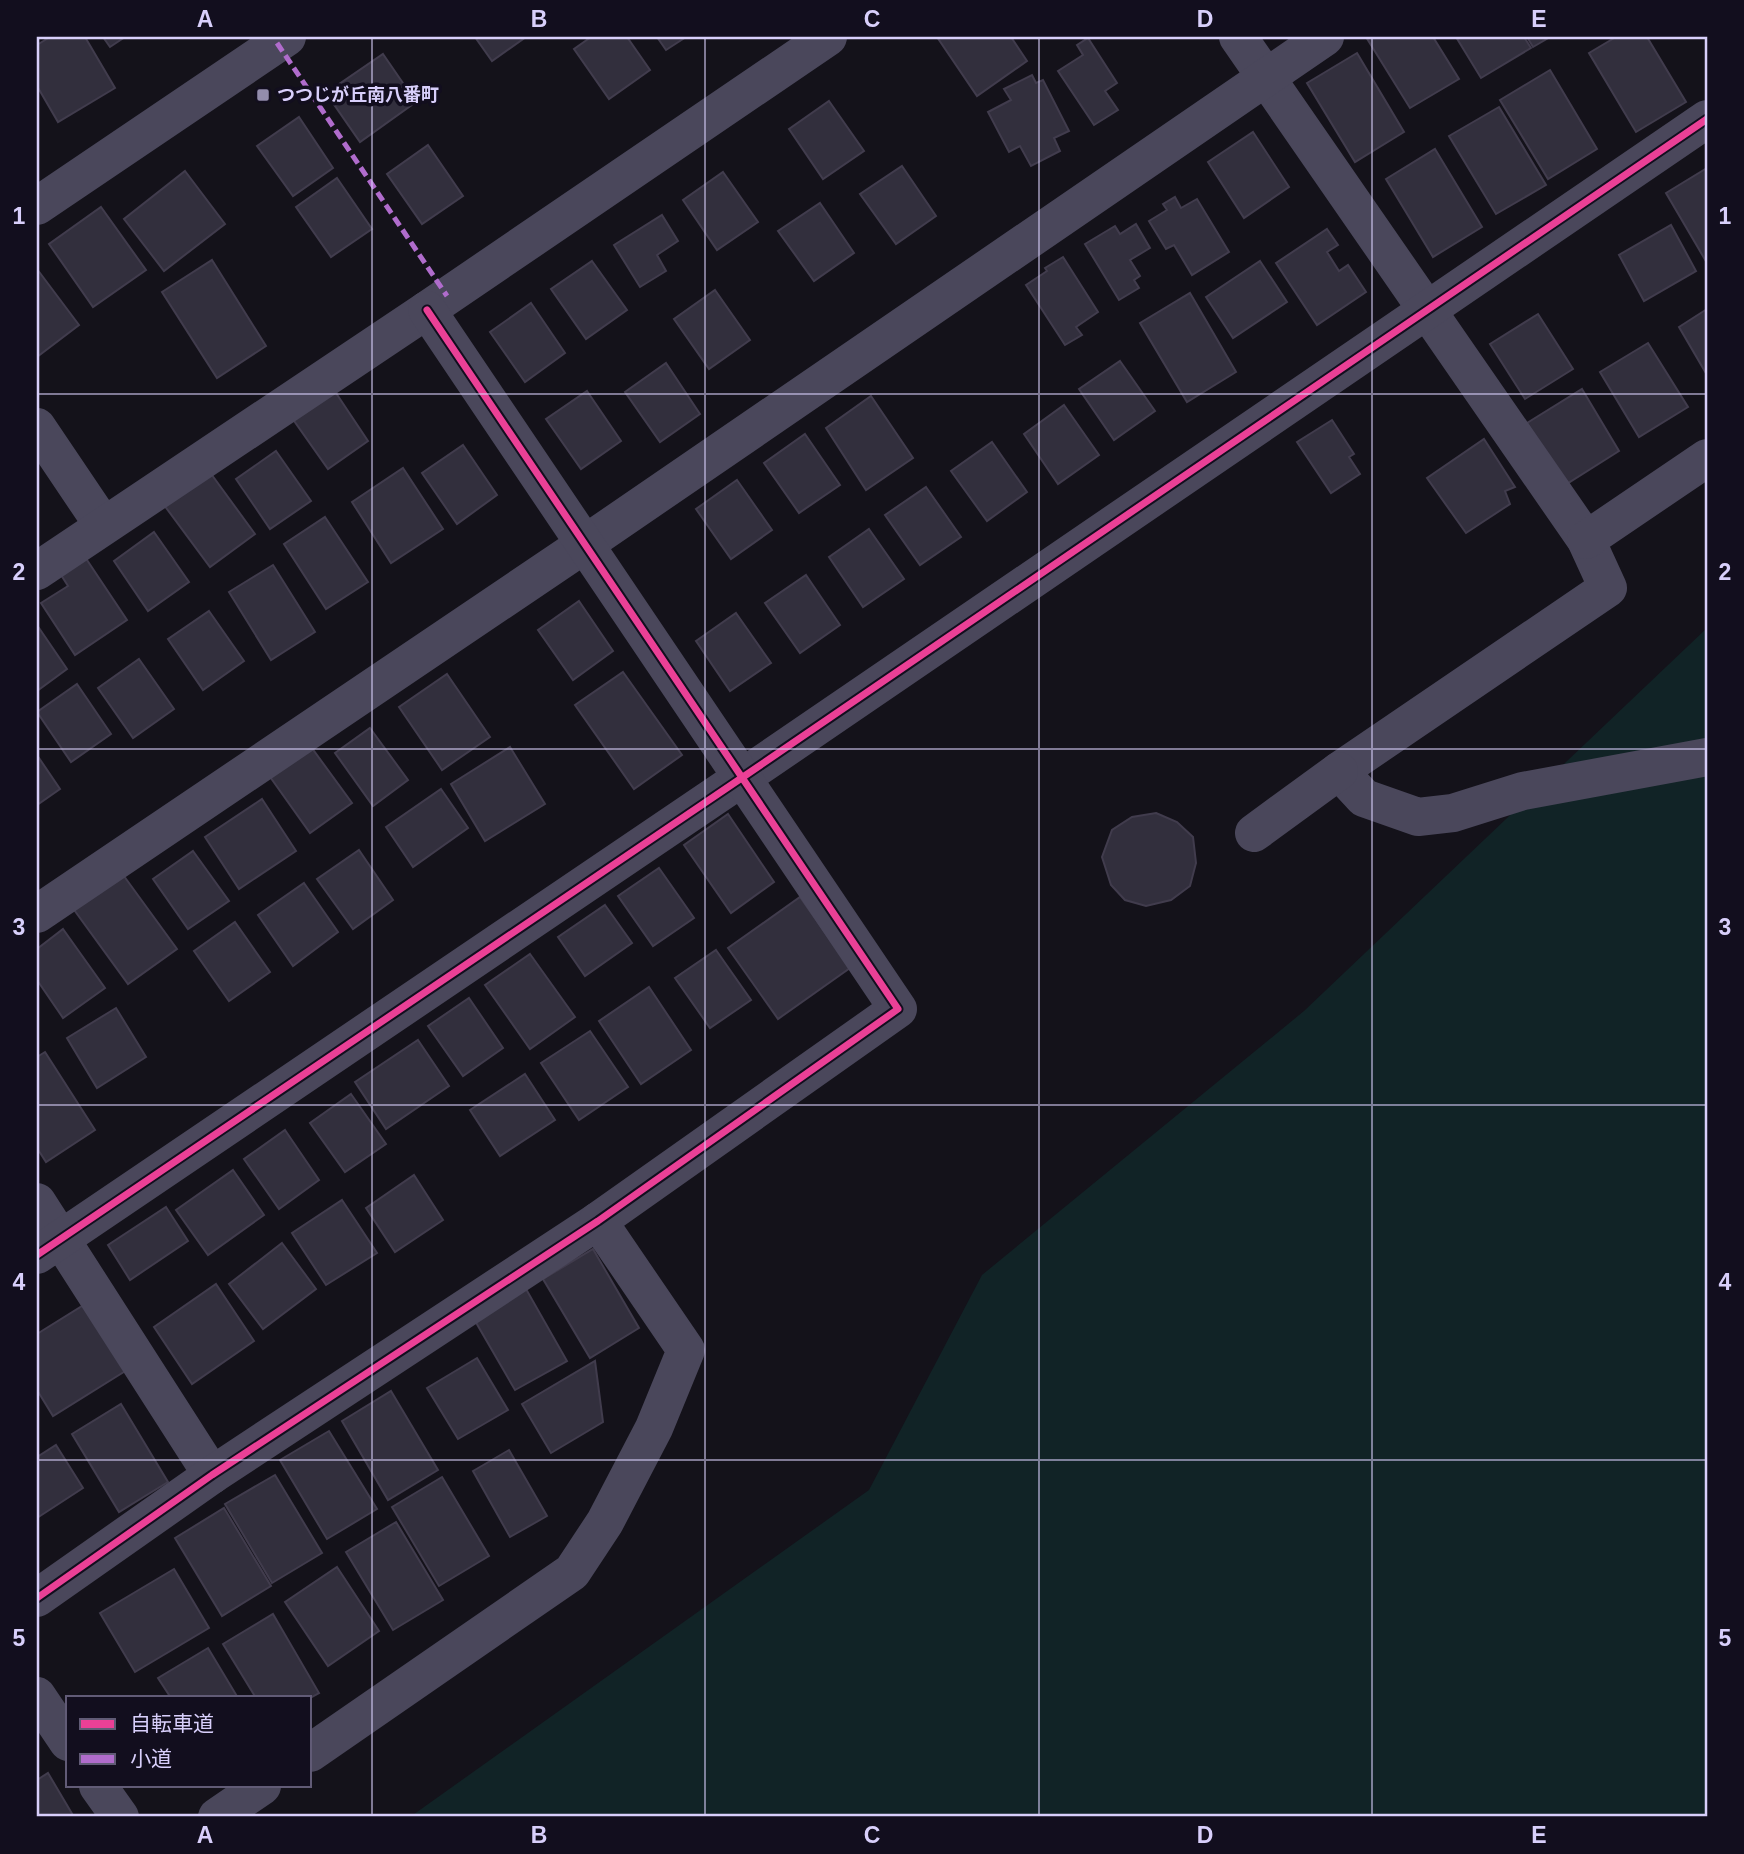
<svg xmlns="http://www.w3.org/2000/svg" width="1744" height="1854" font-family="Helvetica,'Noto Sans JP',sans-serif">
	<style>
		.green { fill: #112326 }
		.building { fill: #322f3d; stroke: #413c4d; stroke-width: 2 }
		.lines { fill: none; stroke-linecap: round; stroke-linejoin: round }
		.minor { stroke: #4a475b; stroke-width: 38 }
		.tertiary { stroke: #4a475b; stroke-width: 38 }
		.quiet { stroke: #b06ccc; stroke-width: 5; stroke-dasharray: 10 5; stroke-linecap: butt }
		.cycleway-casing { stroke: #120e1e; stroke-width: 11 }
		.cycleway { stroke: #ea4096; stroke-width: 7 }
		.grid { fill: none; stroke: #d8cffb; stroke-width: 2; stroke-opacity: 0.55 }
		.poi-dot { fill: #938dac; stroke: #120e1e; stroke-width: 2.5 }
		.labels { text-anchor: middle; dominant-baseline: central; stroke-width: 7; stroke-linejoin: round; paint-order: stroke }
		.poi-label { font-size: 18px; font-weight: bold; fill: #d8cffb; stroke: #120e1e; text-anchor: start }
		.neatline { fill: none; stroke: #d8cffb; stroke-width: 2.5 }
		.grid-label { font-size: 23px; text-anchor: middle; font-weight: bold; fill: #d8cffb }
	</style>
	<rect width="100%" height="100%" fill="#14121a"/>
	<polygon class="green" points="1707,628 1707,1817 410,1817 869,1490 982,1275 1304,1011"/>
	<g class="building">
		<polygon points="50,37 85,37 115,88 58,122 37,86 37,45"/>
		<polygon points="103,37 125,37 110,47"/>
		<polygon points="475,37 526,37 492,61"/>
		<polygon points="591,37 627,37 650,70 609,99 574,49"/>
		<polygon points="657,37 686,37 666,50"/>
		<polygon points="937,37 1011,37 1027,61 977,96"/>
		<polygon points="1366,37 1433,37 1459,79 1410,108"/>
		<polygon points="1456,37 1524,37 1531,48 1481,78"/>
		<polygon points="1527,37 1550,37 1533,47"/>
		<polygon points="1616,37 1647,37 1686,102 1636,132 1589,53"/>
		<polygon points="1088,38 1117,83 1105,91 1118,110 1094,125 1058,71 1083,55 1077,45"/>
		<polygon points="1357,53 1404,132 1355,162 1307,83"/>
		<polygon points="383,54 416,102 360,142 326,93"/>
		<polygon points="1550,70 1597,149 1548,179 1500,100"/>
		<polygon points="1032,75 1036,83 1043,80 1069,131 1054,138 1060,151 1031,166 1020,146 1009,152 988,112 1011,100 1004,89"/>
		<polygon points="829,101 864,151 823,179 789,129"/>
		<polygon points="1499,107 1546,185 1496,214 1449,136"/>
		<polygon points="299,117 333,168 293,196 257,146"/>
		<polygon points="1253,132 1289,187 1244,218 1208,162"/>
		<polygon points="428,145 463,196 422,224 387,174"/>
		<polygon points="1435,149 1482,227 1433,257 1386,179"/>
		<polygon points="902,166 936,216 896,244 860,194"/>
		<polygon points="1707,168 1707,263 1666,193"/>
		<polygon points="185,171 225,224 164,271 124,219"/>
		<polygon points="723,172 758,222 717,250 683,200"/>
		<polygon points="337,178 372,229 331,257 296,207"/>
		<polygon points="1175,197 1181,208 1197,199 1229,252 1192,275 1174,245 1166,249 1149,221 1167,210 1163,204"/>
		<polygon points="820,203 854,253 814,281 778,231"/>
		<polygon points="101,207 146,270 93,307 49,244"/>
		<polygon points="662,215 678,241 657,255 666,271 640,287 614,245"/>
		<polygon points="1136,224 1150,248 1130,260 1140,276 1134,280 1139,288 1119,300 1085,244 1115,226 1120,234"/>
		<polygon points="1671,225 1696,271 1644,301 1619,255"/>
		<polygon points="1327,229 1338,245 1327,252 1339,271 1348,265 1366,292 1317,325 1276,263"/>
		<polygon points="1063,257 1098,312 1076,327 1082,335 1065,345 1026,285 1047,271 1045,268"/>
		<polygon points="212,260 266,346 217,378 162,292"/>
		<polygon points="592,261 627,310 586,339 551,289"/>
		<polygon points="1260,261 1287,302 1233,338 1206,297"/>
		<polygon points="37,269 79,325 37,357"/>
		<polygon points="715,290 750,340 709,369 674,319"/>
		<polygon points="1190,293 1236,372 1187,402 1140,323"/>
		<polygon points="531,303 565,353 525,382 490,332"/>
		<polygon points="1707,309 1707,375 1679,327"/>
		<polygon points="1538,314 1573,369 1525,399 1490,344"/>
		<polygon points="1648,343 1688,407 1639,437 1600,372"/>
		<polygon points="1120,361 1155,411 1114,440 1079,389"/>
		<polygon points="666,363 700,414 660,442 625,392"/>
		<polygon points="1582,389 1619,451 1565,485 1527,423"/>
		<polygon points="334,390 368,441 328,469 292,418"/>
		<polygon points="587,391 621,441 581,469 546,419"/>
		<polygon points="871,396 913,458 866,490 826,428"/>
		<polygon points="1064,405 1099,455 1058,484 1024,434"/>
		<polygon points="1332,420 1354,454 1349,457 1360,474 1331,493 1297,442"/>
		<polygon points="805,434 840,485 799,513 764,463"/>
		<polygon points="1484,439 1515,487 1505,491 1510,504 1466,533 1427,478"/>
		<polygon points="992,442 1027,492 987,521 951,471"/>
		<polygon points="463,445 497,495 457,524 422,473"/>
		<polygon points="276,451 311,501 270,529 236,479"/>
		<polygon points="403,468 443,529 391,563 352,502"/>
		<polygon points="209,471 255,534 210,567 164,505"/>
		<polygon points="737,480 772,530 731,559 696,509"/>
		<polygon points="926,487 961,537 920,565 885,515"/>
		<polygon points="325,517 368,582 326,609 284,544"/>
		<polygon points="869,529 904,579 863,607 829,557"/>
		<polygon points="154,532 189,582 148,611 114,561"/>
		<polygon points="81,551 127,620 75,655 41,603 68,586 56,567"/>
		<polygon points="273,565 315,632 271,660 229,592"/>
		<polygon points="806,575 840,625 800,653 765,603"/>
		<polygon points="579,601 613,651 573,680 538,630"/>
		<polygon points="209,611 244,661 203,690 168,639"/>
		<polygon points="736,613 771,663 730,691 696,641"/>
		<polygon points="37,625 67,669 37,691"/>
		<polygon points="139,659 174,709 133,738 98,688"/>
		<polygon points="623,672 682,755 634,789 575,705"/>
		<polygon points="447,674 490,737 442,770 399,707"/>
		<polygon points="77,684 111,734 71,762 37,712"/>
		<polygon points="370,728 408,780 373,806 335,753"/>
		<polygon points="309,744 352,803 310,833 268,774"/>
		<polygon points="510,747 545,804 485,841 451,784"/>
		<polygon points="37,755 60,789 37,805"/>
		<polygon points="441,789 468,828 413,867 386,827"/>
		<polygon points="262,799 296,851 239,889 205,837"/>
		<polygon points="1156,813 1177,822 1193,837 1196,863 1190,886 1171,900 1146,906 1125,900 1111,885 1102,857 1112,830 1132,817"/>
		<polygon points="728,814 774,882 731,913 684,845"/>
		<polygon points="359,850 393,900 353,929 317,879"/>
		<polygon points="193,851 229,901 188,929 153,879"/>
		<polygon points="659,868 694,918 653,946 618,896"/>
		<polygon points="121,872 177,949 128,984 72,907"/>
		<polygon points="304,883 338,932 293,966 258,915"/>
		<polygon points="800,897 850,968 778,1019 728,948"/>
		<polygon points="605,905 632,943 585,976 558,937"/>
		<polygon points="235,922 270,972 229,1001 194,951"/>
		<polygon points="63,929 105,988 63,1018 37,980 37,949"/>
		<polygon points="716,950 751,1000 710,1028 675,978"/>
		<polygon points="530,954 575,1017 530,1049 485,985"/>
		<polygon points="649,987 691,1050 641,1084 599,1021"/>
		<polygon points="469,998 503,1048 463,1076 428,1026"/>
		<polygon points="116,1008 146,1057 97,1088 67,1038"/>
		<polygon points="590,1031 628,1087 579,1120 541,1063"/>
		<polygon points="418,1040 449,1086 386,1129 355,1082"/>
		<polygon points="45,1052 95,1130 46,1162 37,1148 37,1057"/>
		<polygon points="525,1074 555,1120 500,1156 470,1110"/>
		<polygon points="351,1094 386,1144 345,1172 310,1123"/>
		<polygon points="285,1130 319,1180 279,1209 244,1159"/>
		<polygon points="233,1170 264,1215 208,1255 176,1210"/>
		<polygon points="414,1175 443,1220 395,1252 366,1208"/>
		<polygon points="342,1200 377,1253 326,1285 292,1233"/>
		<polygon points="166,1207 188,1241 130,1280 108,1245"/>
		<polygon points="282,1243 316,1289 263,1329 229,1284"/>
		<polygon points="593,1249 639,1328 590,1358 543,1279"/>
		<polygon points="216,1284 254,1341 192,1384 154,1327"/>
		<polygon points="526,1289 567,1361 515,1390 474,1319"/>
		<polygon points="87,1303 127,1370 53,1416 37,1390 37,1334"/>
		<polygon points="477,1358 508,1410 458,1439 427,1388"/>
		<polygon points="595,1361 603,1422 551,1453 522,1404"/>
		<polygon points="391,1391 438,1470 388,1500 342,1421"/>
		<polygon points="121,1404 168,1482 119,1512 72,1434"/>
		<polygon points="329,1431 377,1509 327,1539 280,1460"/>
		<polygon points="56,1445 83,1488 37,1518 37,1457"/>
		<polygon points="509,1450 547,1516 510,1537 473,1471"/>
		<polygon points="275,1475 322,1553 272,1583 225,1504"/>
		<polygon points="442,1477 489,1556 439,1586 392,1507"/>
		<polygon points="224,1508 271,1586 222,1616 175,1538"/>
		<polygon points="396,1522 443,1600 393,1630 346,1552"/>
		<polygon points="337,1567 379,1631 328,1666 285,1602"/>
		<polygon points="174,1569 209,1628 135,1672 100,1613"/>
		<polygon points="273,1614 319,1693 310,1698 256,1698 223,1644"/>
		<polygon points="208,1648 238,1698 171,1698 158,1678"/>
		<polygon points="48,1773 74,1817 37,1817 37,1780"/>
	</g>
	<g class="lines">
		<g class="minor">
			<polyline points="1238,37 1586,540 1608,588 1339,771 1364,798 1418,817 1453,813 1523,791 1707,757"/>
			<polyline points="37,427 103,525"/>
			<polyline points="1586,540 1707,458"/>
			<polyline points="37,571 427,310 828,37"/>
			<polyline points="1254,833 1339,771"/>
			<polyline points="37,914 585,544 1325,37"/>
			<polyline points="37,1202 212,1475"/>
			<polyline points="37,1255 743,777 1707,119"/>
			<polyline points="37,1598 212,1475 598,1221 898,1009 427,310"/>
			<polyline points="37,1696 68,1742"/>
			<polyline points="310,1753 572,1572 605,1522 654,1428 686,1350 598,1221"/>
			<polyline points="98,1786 120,1817"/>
			<polyline points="217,1817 262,1786"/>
		</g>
		<polyline class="tertiary" points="37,206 287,37"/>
		<polyline class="quiet" points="277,43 447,296"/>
		<g class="cycleway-casing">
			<g id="cycleway">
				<polyline points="37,1255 743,777 1707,119"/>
				<polyline points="37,1598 212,1475 598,1221 898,1009 427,310"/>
			</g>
		</g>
		<use href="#cycleway" class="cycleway"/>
	</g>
	<path class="grid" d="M372 37V1817M705 37V1817M1039 37V1817M1372 37V1817M37 394H1707M37 749H1707M37 1105H1707M37 1460H1707"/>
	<rect class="poi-dot" x="256" y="88" width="14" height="14" rx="3.5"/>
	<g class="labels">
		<g class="poi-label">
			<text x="277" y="95">つつじが丘南八番町</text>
		</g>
	</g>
	<rect width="1744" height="1854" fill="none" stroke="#120e1e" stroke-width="77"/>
	<rect x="66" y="1696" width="245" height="91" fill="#120e1e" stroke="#615b76" stroke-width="2"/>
	<rect x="80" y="1719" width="35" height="10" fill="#ea4096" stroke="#615b76" stroke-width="2"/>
	<text x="130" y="1731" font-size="21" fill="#d8cffb">自転車道</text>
	<rect x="80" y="1754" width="35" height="10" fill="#b06ccc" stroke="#615b76" stroke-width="2"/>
	<text x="130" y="1766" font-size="21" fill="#d8cffb">小道</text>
	<rect x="38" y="38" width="1668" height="1777" class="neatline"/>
	<g class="grid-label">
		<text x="205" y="27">A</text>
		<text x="539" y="27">B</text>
		<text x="872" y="27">C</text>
		<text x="1205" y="27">D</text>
		<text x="1539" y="27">E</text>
		<text x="19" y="224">1</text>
		<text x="1725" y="224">1</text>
		<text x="19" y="580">2</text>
		<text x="1725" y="580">2</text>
		<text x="19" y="935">3</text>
		<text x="1725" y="935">3</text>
		<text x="19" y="1290">4</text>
		<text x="1725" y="1290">4</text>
		<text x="19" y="1646">5</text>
		<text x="1725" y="1646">5</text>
		<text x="205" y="1843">A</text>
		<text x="539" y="1843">B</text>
		<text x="872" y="1843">C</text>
		<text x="1205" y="1843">D</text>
		<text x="1539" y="1843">E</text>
	</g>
</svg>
